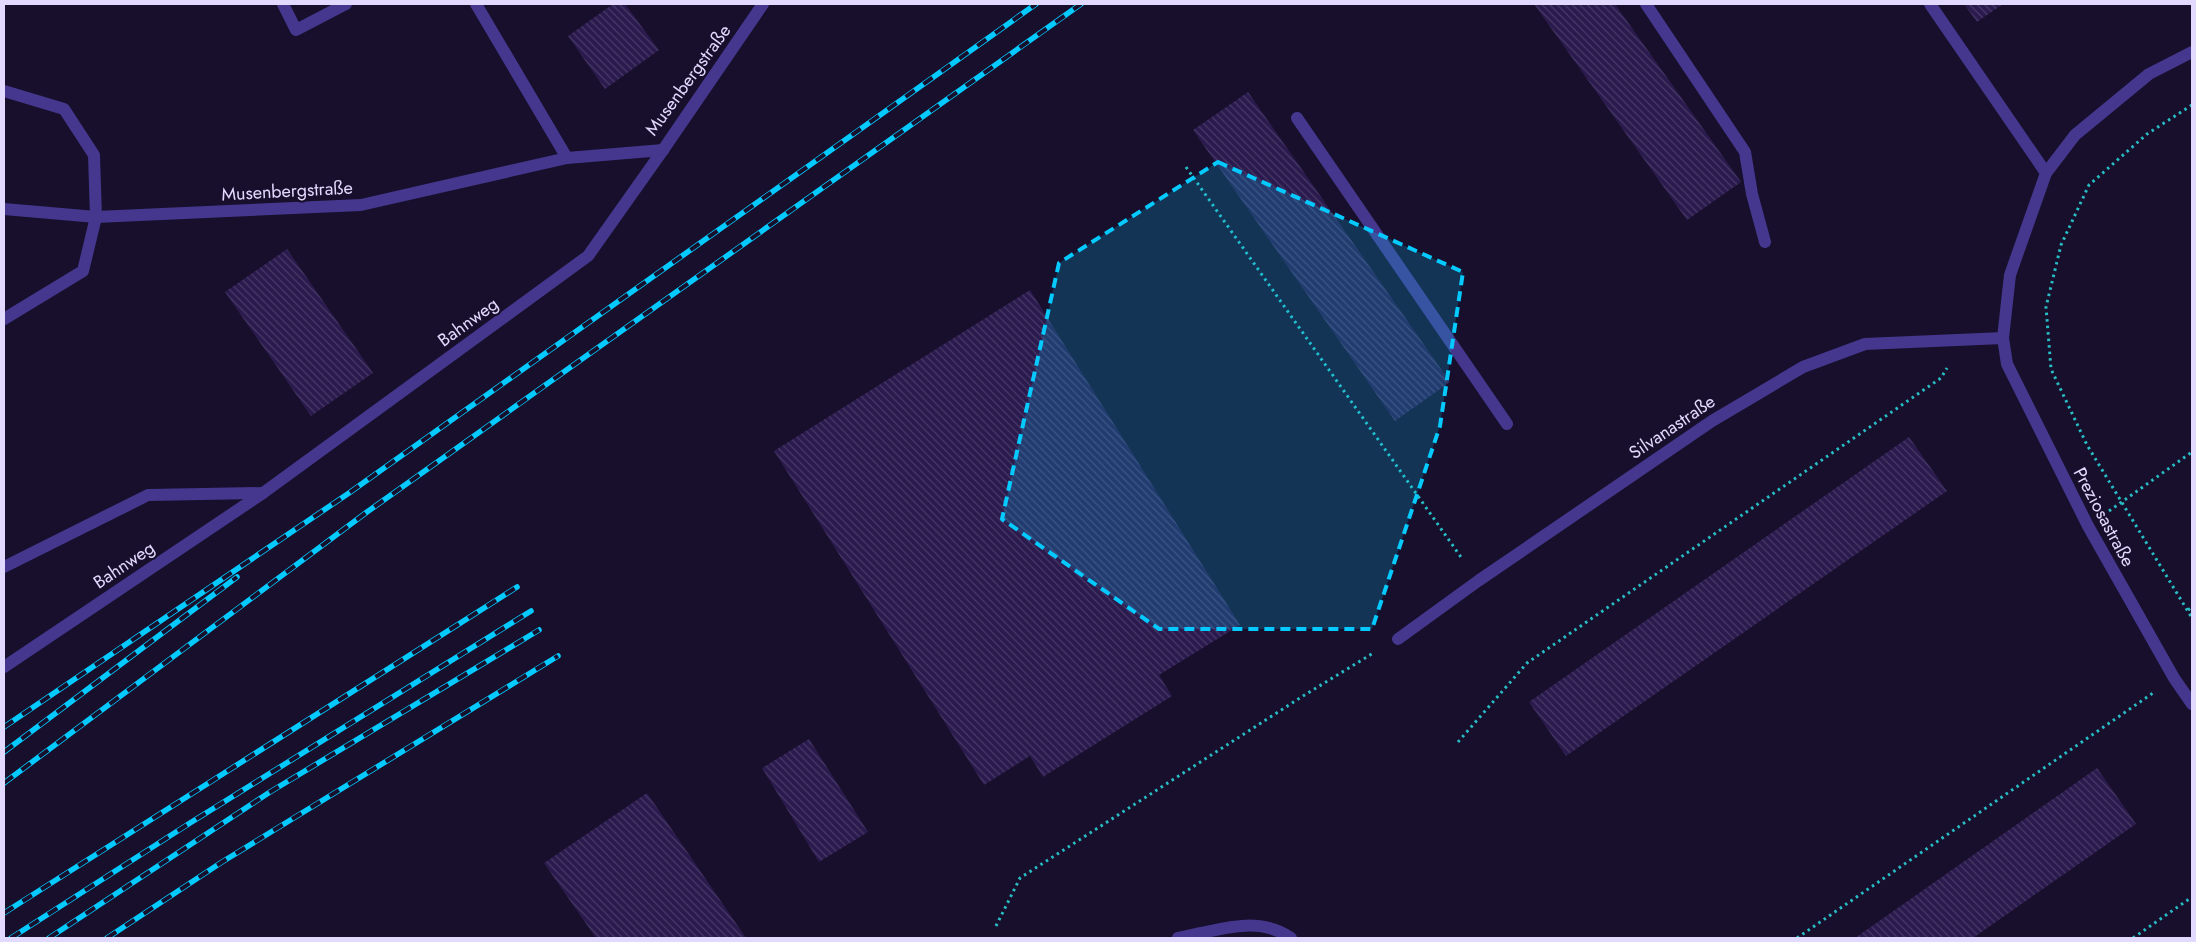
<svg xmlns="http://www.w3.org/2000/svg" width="2196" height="942" font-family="Jost,sans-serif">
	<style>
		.building { fill: url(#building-back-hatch) }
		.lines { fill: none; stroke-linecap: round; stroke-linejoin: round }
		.path { stroke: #28bcc4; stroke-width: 3; stroke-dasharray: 2.5 4; stroke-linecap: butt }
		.lane { stroke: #44378d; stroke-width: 12 }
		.street { stroke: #44378d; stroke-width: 12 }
		.rail-casing { stroke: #05caff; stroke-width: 5.5 }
		.rail { stroke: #170f2b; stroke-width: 4; stroke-dasharray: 11; stroke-linecap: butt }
		.marked { fill: #05caff; fill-opacity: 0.2; stroke: #05caff; stroke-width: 4; stroke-dasharray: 10 6; stroke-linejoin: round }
		.labels { text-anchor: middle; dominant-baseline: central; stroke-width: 4.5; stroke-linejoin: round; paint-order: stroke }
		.street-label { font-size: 18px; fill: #e2d9ff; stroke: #170f2b }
	</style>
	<defs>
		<pattern id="building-back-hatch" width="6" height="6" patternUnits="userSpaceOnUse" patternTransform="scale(1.25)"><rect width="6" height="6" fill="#2a1a4d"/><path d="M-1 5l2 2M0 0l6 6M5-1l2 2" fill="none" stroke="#493b68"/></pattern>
	</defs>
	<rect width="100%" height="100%" fill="#170f2b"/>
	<g class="building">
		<polygon points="613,4 625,4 659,50 605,89 568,36"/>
		<polygon points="1534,4 1615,4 1741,182 1687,220"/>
		<polygon points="1964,4 2003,4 1977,22"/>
		<polygon points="1248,92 1450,382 1395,421 1193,130"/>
		<polygon points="287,249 373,373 311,416 225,292"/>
		<polygon points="1030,290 1240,625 1159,675 1172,696 1043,777 1030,756 984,785 774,451"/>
		<polygon points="1909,437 1947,491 1566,756 1529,702"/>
		<polygon points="809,739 868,832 819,862 762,768"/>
		<polygon points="2097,768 2136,824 2040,891 1973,938 1855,938"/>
		<polygon points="647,793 746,938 596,938 544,863"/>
	</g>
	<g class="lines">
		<g class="path">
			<polyline points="2192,105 2147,134 2089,185 2061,245 2046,307 2051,369 2087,445 2192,618"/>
			<polyline points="1186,167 1463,560"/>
			<polyline points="2109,511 2192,452"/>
			<polyline points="2188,610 2192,607"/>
			<polyline points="1458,742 1527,663 1941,378 1947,368"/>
			<polyline points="996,926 1020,878 1303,696 1375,652"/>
			<polyline points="1797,938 2153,693"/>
			<polyline points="2133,938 2192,897"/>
		</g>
		<g class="lane">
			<polyline points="283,4 296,30 346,4"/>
			<polyline points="476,4 567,158"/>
			<polyline points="1646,4 1745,152 1752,194 1765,242"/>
			<polyline points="1930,4 2046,173"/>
			<polyline points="4,91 64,109 94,155 96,217 83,271 4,319"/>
			<polyline points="1297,118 1507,424"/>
			<polyline points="4,209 96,217 361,205 567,158 663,150"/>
			<polyline points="4,567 148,495 263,493"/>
			<polyline points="4,667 263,493 588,256 663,150"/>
			<path d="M1178 938C1215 931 1257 914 1291 938"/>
		</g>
		<g class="street">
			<polyline points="2192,52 2149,74 2075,135 2046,173 2010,275 2003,338 2007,364 2088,526 2174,678 2192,704"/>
			<polyline points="663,150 763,4"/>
			<polyline points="1398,639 1478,581 1712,421 1803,367 1865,344 2003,338"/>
		</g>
		<g class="rail-casing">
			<g id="rail">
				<polyline points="4,727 349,493 1036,4"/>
				<polyline points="4,752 237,577"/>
				<polyline points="4,783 367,512 1081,4"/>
				<polyline points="4,913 517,587"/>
				<polyline points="11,938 190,823 531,611"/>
				<polyline points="49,938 270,792 539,630"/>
				<polyline points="107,938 222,862 558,656"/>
			</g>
		</g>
		<use href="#rail" class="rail"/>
	</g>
	<path class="marked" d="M1218 162 1463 272 1440 426 1372 629H1159L1002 519 1059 263Z"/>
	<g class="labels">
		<g class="street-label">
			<text transform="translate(688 80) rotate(-54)">Musenbergstraße</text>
			<text transform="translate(287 191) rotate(-3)">Musenbergstraße</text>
			<text transform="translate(468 322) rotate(-36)">Bahnweg</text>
			<text transform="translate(1672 427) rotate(-34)">Silvanastraße</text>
			<text transform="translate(2104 517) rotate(62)">Preziosastraße</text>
			<text transform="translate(124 565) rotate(-34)">Bahnweg</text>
		</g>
	</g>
	<rect width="2196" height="942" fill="none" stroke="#e2d9ff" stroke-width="10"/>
</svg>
